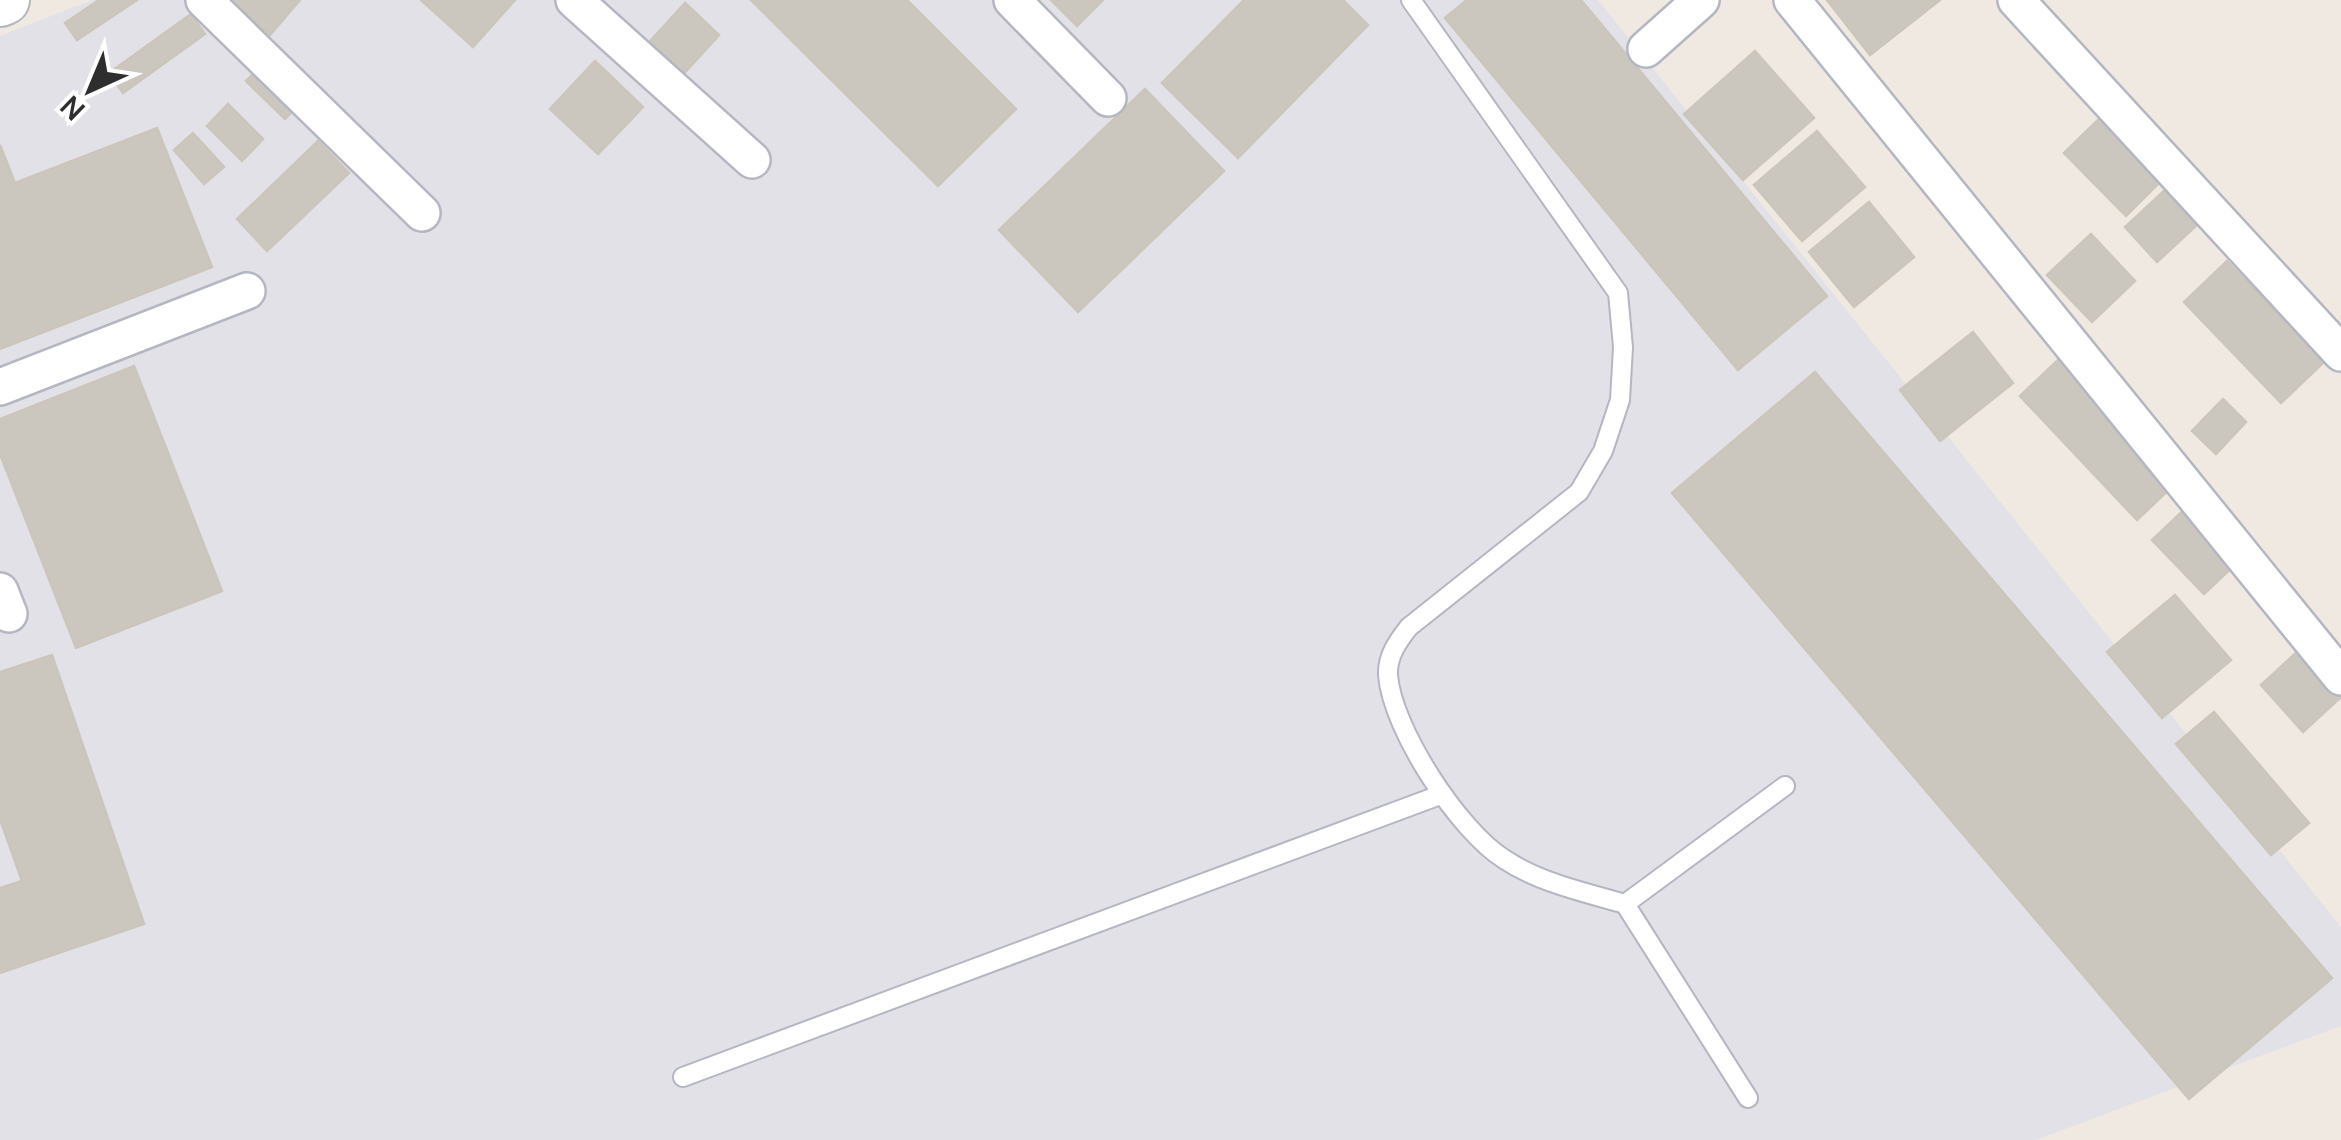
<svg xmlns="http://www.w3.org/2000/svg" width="2341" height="1140" font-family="Manrope,sans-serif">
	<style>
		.industrial { fill: #e3e1e8 }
		.building { fill: #cbc7bf; stroke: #cbc5ba; stroke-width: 2.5 }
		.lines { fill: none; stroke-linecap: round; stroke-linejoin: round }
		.service-casing { stroke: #b4b7c1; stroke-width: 22 }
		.minor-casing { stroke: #b4b7c1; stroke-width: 40 }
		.secondary-casing { stroke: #b4b7c1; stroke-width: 52 }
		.service { stroke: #fff; stroke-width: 18 }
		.minor { stroke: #fff; stroke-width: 35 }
		.secondary { stroke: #fff; stroke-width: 48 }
	</style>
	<rect width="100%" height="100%" fill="#efe9e1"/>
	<polygon class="industrial" points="92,0 1598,0 2341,927 2341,1026 2036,1140 0,1140 0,36"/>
	<g class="building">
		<polygon points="99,0 137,0 77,40 65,23"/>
		<polygon points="230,0 300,0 270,35"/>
		<polygon points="421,0 515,0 473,47"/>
		<polygon points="751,0 907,0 1016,109 938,186"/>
		<polygon points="1051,0 1103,0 1077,26"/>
		<polygon points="1244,0 1343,0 1368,25 1238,158 1162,83"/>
		<polygon points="1467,0 1581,0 1827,296 1738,370 1445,18"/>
		<polygon points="1827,0 1940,0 1870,55"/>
		<polygon points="685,3 719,35 678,80 643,49"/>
		<polygon points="191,14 205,34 123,93 109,73"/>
		<polygon points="1755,51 1814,118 1743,180 1684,114"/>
		<polygon points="595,61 643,107 598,154 550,109"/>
		<polygon points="259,68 298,105 285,119 246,81"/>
		<polygon points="1145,89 1224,171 1078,312 999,230"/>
		<polygon points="228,104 263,139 242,161 207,126"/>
		<polygon points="2101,117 2163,179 2126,216 2064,153"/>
		<polygon points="157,128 212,267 0,349 0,145 15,183"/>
		<polygon points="1817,131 1865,187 1802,241 1754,185"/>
		<polygon points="193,133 224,167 204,184 174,150"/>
		<polygon points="318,141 349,173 267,251 237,219"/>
		<polygon points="2166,189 2198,224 2157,262 2125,227"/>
		<polygon points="1869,202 1914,257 1854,307 1809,252"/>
		<polygon points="2091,234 2135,281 2092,322 2047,275"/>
		<polygon points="2227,261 2324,362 2281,403 2184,302"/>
		<polygon points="1973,332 2013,383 1940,441 1900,390"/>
		<polygon points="2060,358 2176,483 2137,520 2020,396"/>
		<polygon points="134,366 222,591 76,648 0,454 0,419"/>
		<polygon points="1815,372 2332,978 2189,1099 1672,493"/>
		<polygon points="2223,399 2246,422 2216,454 2192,431"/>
		<polygon points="2188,506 2239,561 2204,594 2152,540"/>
		<polygon points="2175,595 2231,660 2162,718 2107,652"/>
		<polygon points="2298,651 2341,697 2303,732 2261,685"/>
		<polygon points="52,655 144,924 0,973 0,888 22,881 0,819 0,672"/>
		<polygon points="2214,712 2309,823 2271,855 2176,744"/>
	</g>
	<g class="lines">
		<g class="service-casing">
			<g id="service">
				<path d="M1411 0 1618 293 1623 347 1620 400 1603 451 1579 492 1409 627C1398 641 1387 656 1388 675 1392 729 1459 831 1504 859 1540 883 1584 892 1625 904L1785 786"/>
				<polyline points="1625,904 1748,1098"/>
				<polyline points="683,1077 1440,795"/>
			</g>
		</g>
		<g class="minor-casing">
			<g id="minor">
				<polyline points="204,0 422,213"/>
				<polyline points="574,0 752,160"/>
				<polyline points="1012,0 1108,98"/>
				<polyline points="1792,0 2341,677"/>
				<polyline points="2016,0 2341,353"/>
				<polyline points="1646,49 1701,0"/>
				<polyline points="0,387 247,291"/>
				<polyline points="0,591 9,614"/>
			</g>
		</g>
		<g class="secondary-casing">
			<polyline id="secondary" points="0,2 5,0"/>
		</g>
		<use href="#service" class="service"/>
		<use href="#minor" class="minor"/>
		<use href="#secondary" class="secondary"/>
	</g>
	<g transform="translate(90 90) rotate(224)" stroke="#ffffff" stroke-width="8" paint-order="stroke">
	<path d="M0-8L18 38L0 25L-18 38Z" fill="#2e2e2e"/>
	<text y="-15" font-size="28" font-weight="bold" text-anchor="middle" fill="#2e2e2e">N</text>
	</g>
</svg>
